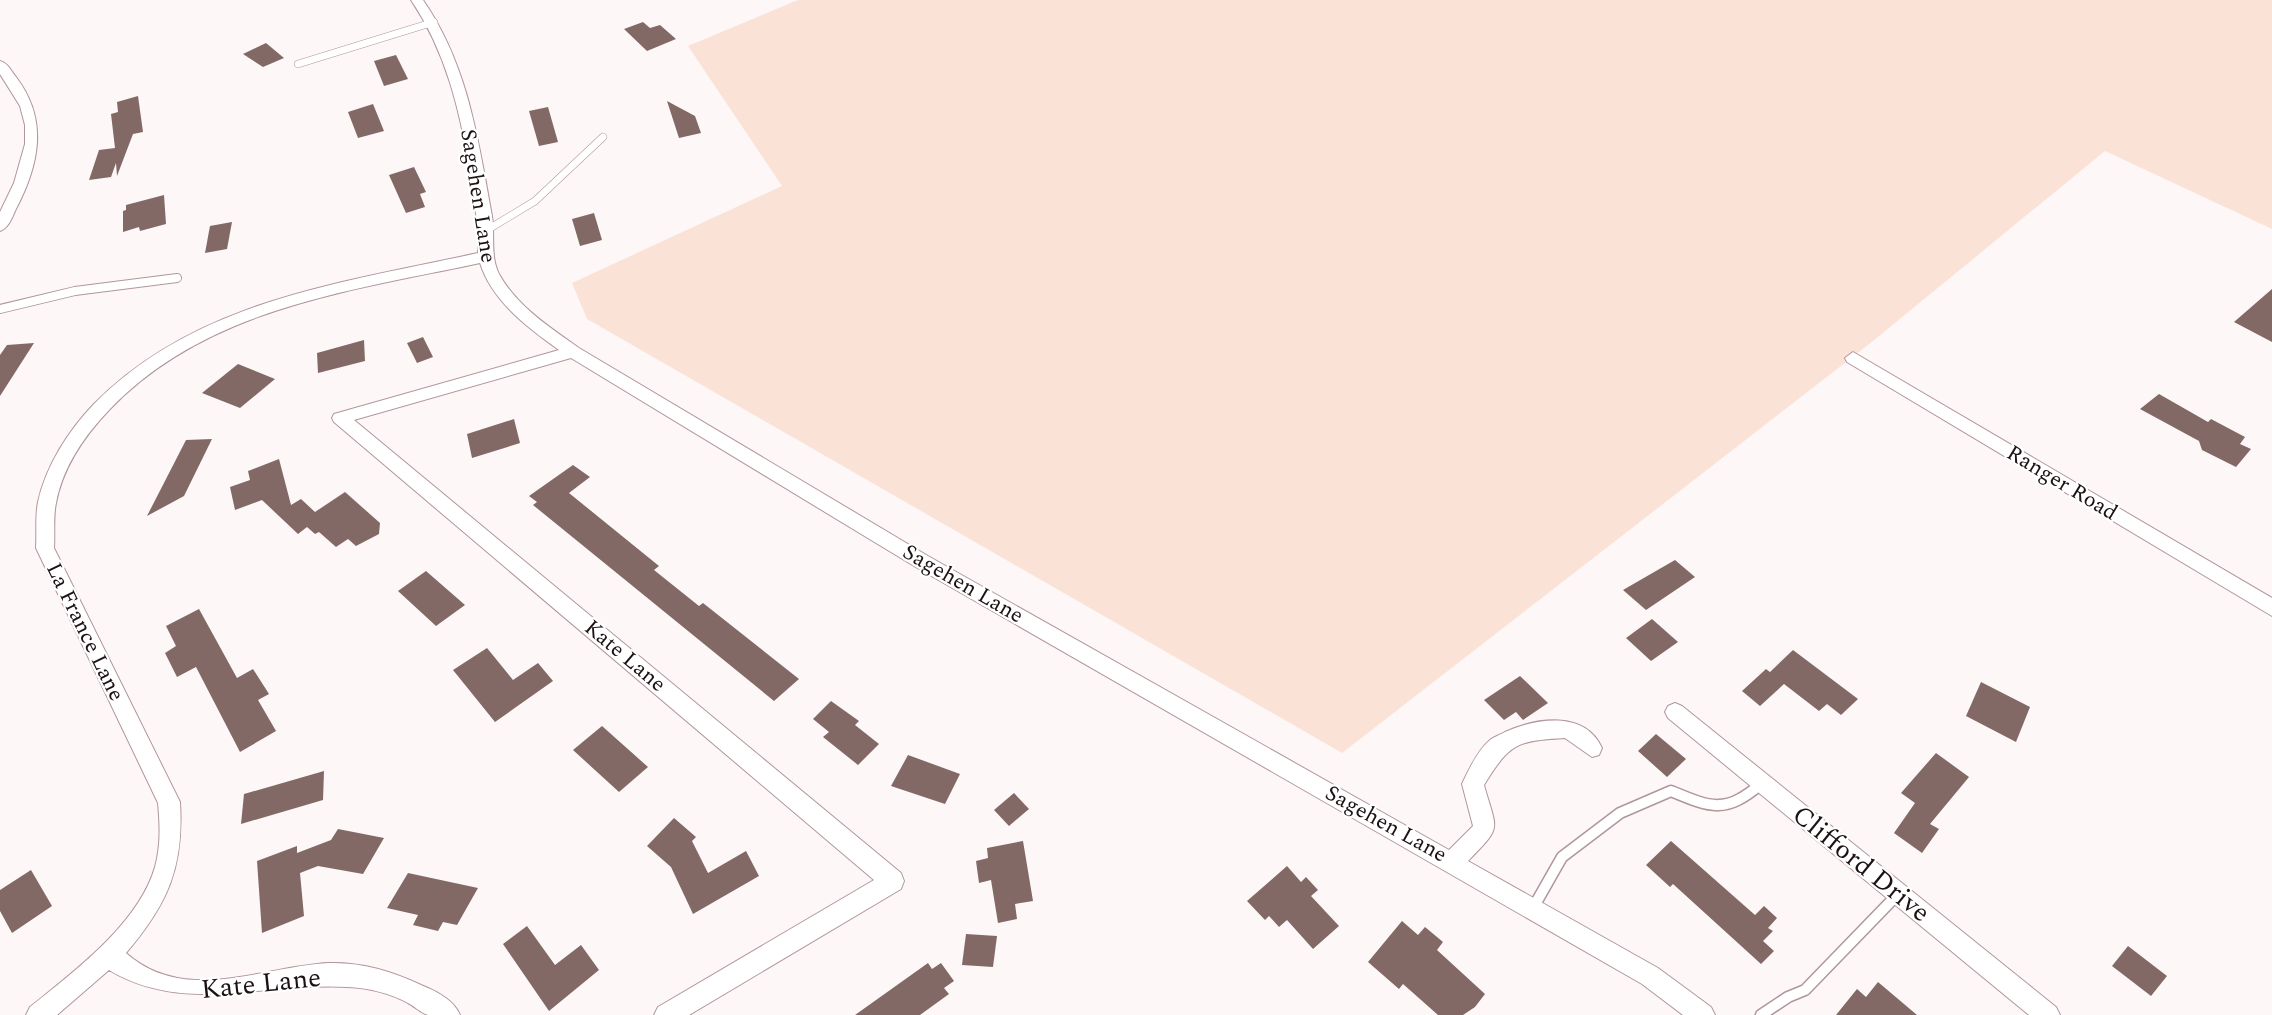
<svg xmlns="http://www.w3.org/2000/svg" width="2272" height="1015" font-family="Spectral,serif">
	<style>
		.green { fill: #fbe2d6 }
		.building { fill: #826966 }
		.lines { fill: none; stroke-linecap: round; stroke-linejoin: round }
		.lane-far2-casing { stroke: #b1969c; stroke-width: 8 }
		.lane-far1-casing { stroke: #b1969c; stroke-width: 10 }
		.lane-casing { stroke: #b1969c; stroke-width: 13 }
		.street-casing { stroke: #b1969c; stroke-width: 2 }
		.lane-far2 { stroke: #fff; stroke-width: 7 }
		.lane-far1 { stroke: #fff; stroke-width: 8 }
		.lane { stroke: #fff; stroke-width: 10 }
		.street { fill: #fff; fill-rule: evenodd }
		.labels { text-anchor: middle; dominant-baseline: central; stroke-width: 4.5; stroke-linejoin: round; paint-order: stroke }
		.street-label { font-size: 22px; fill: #1c1214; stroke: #fff }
		.near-street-label { font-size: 27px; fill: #1c1214; stroke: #fff }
	</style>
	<rect width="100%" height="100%" fill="#fdf7f8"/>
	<polygon class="green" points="798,0 2272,0 2272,229 2105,151 1868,345 1342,753 587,319 572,283 782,186 688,46"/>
	<g class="building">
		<polygon points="643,22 650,28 660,25 676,39 647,51 624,29"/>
		<polygon points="266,43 284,58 263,67 243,54"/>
		<polygon points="396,55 408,79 384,86 374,61"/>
		<polygon points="138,96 143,132 133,134 117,176 116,163 111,177 89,180 99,150 115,148 111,114 118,112 117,102"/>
		<polygon points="667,101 695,116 701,133 679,138"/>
		<polygon points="373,104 384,131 358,138 348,112"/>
		<polygon points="548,107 558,142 539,146 529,111"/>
		<polygon points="414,167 426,192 420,194 425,207 406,213 389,175"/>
		<polygon points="164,195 166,224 140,231 139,227 123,232 123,211 126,210 126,205"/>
		<polygon points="594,213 602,240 580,246 572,219"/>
		<polygon points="232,222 227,249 205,253 210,226"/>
		<polygon points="2272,289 2272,342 2234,322"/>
		<polygon points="423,337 433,357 417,363 407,343"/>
		<polygon points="364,340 365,361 318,373 317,353"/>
		<polygon points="34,343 0,396 0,355 7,345"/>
		<polygon points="238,364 275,379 240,408 202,393"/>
		<polygon points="2159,394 2208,422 2211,419 2245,437 2240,444 2251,449 2236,467 2202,450 2199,441 2140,409"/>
		<polygon points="514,419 520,443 472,458 467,434"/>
		<polygon points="212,439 184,496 147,516 186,440"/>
		<polygon points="279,459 291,505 301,499 315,512 345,492 380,523 379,534 356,546 348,539 336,547 319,532 315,534 307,527 298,534 262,500 235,510 230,487 250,480 248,471"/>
		<polygon points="573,465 590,477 569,493 659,566 654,570 699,606 703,603 799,679 774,701 533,505 537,502 529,496"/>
		<polygon points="1675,560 1695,577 1646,610 1623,590"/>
		<polygon points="426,571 465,605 436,626 398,591"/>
		<polygon points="199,609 237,678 253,669 269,694 258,700 276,731 240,752 196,667 177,677 165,653 176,646 166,626"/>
		<polygon points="1652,619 1678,642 1651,661 1626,638"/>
		<polygon points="487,648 513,680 538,663 553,681 495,722 453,670"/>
		<polygon points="1793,650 1858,699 1841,715 1827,704 1819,711 1784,684 1760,706 1742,691 1766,669 1770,672"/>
		<polygon points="1520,676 1548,703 1523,720 1516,712 1504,720 1484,700"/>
		<polygon points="1981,682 2030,707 2016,742 1966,716"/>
		<polygon points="831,701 859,721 855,725 879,744 858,765 823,737 829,732 813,719"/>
		<polygon points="602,726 648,767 619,792 573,750"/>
		<polygon points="1656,734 1686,759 1667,777 1638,751"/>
		<polygon points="1936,753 1969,777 1930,824 1939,829 1922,853 1894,833 1915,803 1901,793"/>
		<polygon points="908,755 960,774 945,804 891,786"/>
		<polygon points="324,771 323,800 241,824 244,794"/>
		<polygon points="1014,793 1029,809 1009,826 994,810"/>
		<polygon points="674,818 696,837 692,841 708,873 746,851 759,876 693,914 671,867 647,846"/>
		<polygon points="338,829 384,838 363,874 318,866 300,873 304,916 262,933 257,861 297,846 297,853 331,840"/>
		<polygon points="1023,841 1033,901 1015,904 1017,919 998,923 991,880 979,883 976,861 988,858 987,848"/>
		<polygon points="1671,841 1755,915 1764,906 1777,918 1768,928 1773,931 1763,941 1774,951 1761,964 1673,884 1670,887 1646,865"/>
		<polygon points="1287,866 1301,882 1306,877 1318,890 1311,896 1339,926 1313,949 1287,920 1279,927 1269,916 1265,920 1247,901"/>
		<polygon points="31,870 52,906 12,933 0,911 0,890"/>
		<polygon points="408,873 478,888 457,925 443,922 438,931 413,925 418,915 387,908"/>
		<polygon points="1402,921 1418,935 1425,927 1443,942 1437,950 1485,994 1475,1007 1463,1015 1438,1015 1403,984 1399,989 1368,962"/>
		<polygon points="527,926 555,965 581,945 599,970 549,1011 503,944"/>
		<polygon points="966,934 997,936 993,967 962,965"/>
		<polygon points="2128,946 2167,976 2151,996 2112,966"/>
		<polygon points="928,963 932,969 941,963 954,981 944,988 949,994 920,1015 855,1015"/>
		<polygon points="1878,982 1917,1015 1836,1015 1857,989 1866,997"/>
	</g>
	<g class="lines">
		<g class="lane-far2-casing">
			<g id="lane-far2">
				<polyline points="298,64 434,22"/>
				<polyline points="487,230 535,201 603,137"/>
			</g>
		</g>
		<g class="lane-far1-casing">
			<polyline id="lane-far1" points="0,309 75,291 177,278"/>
		</g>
		<g class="lane-casing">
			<g id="lane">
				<path d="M1533 908 1562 857 1620 813 1671 791C1712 808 1725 814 1761 784"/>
				<polyline points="1761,1015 1788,997 1805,990 1898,894"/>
			</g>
		</g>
		<g class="street-casing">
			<g id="street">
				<path d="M411 0H423C468 65 478 139 492 216 495 235 490 256 499 274 517 306 549 327 579 348L928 556 1449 850 1473 826 1462 784C1468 771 1478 750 1489 741 1493 737 1500 735 1505 732 1536 718 1585 710 1602 748L1599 755 1592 757 1565 738C1516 741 1510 743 1484 785 1497 832 1503 825 1468 861L1658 968 1711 1007 1715 1015H1683L1642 984 914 566 571 358 354 420 901 873 904 881 901 889 689 1015H654L658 1007 874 880 334 422 332 418 334 414 559 350C528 328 492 301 480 263 350 291 207 308 110 409 85 435 63 466 56 503 53 517 55 533 54 548L180 802C184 867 168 904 126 953 185 1005 260 967 328 963 361 962 392 971 421 985 436 991 454 1000 460 1015 451 1015 437 1015 428 1015 421 1013 414 1006 408 1003 390 993 368 988 347 987 263 982 184 1015 109 970L57 1015H26L30 1007C74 972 139 923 155 867 161 845 160 825 158 803L36 548C37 533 35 517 38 502 46 466 68 431 94 404 196 300 342 283 478 253 479 225 474 199 470 172 460 110 446 52 411 0Z"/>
				<path d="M0 61C8 63 11 71 16 77 49 120 39 165 16 209 12 217 9 228 0 231V212L14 183 25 144V125L20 106 0 74Z"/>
				<polygon points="1853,352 2272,598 2272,616 1847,362 1845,358"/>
				<polygon points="1675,703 1682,706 2056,1007 2060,1015 2029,1015 1668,718 1665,712 1668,706"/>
			</g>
		</g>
		<use href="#lane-far2" class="lane-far2"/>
		<use href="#lane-far1" class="lane-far1"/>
		<use href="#lane" class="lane"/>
		<use href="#street" class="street"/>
	</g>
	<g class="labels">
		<g class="street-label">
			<text transform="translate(478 196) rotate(81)">Sagehen Lane</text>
			<text transform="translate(2062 483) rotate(31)">Ranger Road</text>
			<text transform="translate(963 584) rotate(30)">Sagehen Lane</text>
			<text transform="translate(85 632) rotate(64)">La France Lane</text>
			<text transform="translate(625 656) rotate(40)">Kate Lane</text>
			<text transform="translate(1386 824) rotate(29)">Sagehen Lane</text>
		</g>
		<g class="near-street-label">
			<text transform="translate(1861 864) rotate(39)">Clifford Drive</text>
			<text transform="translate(261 984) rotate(-6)">Kate Lane</text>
		</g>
	</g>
</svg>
